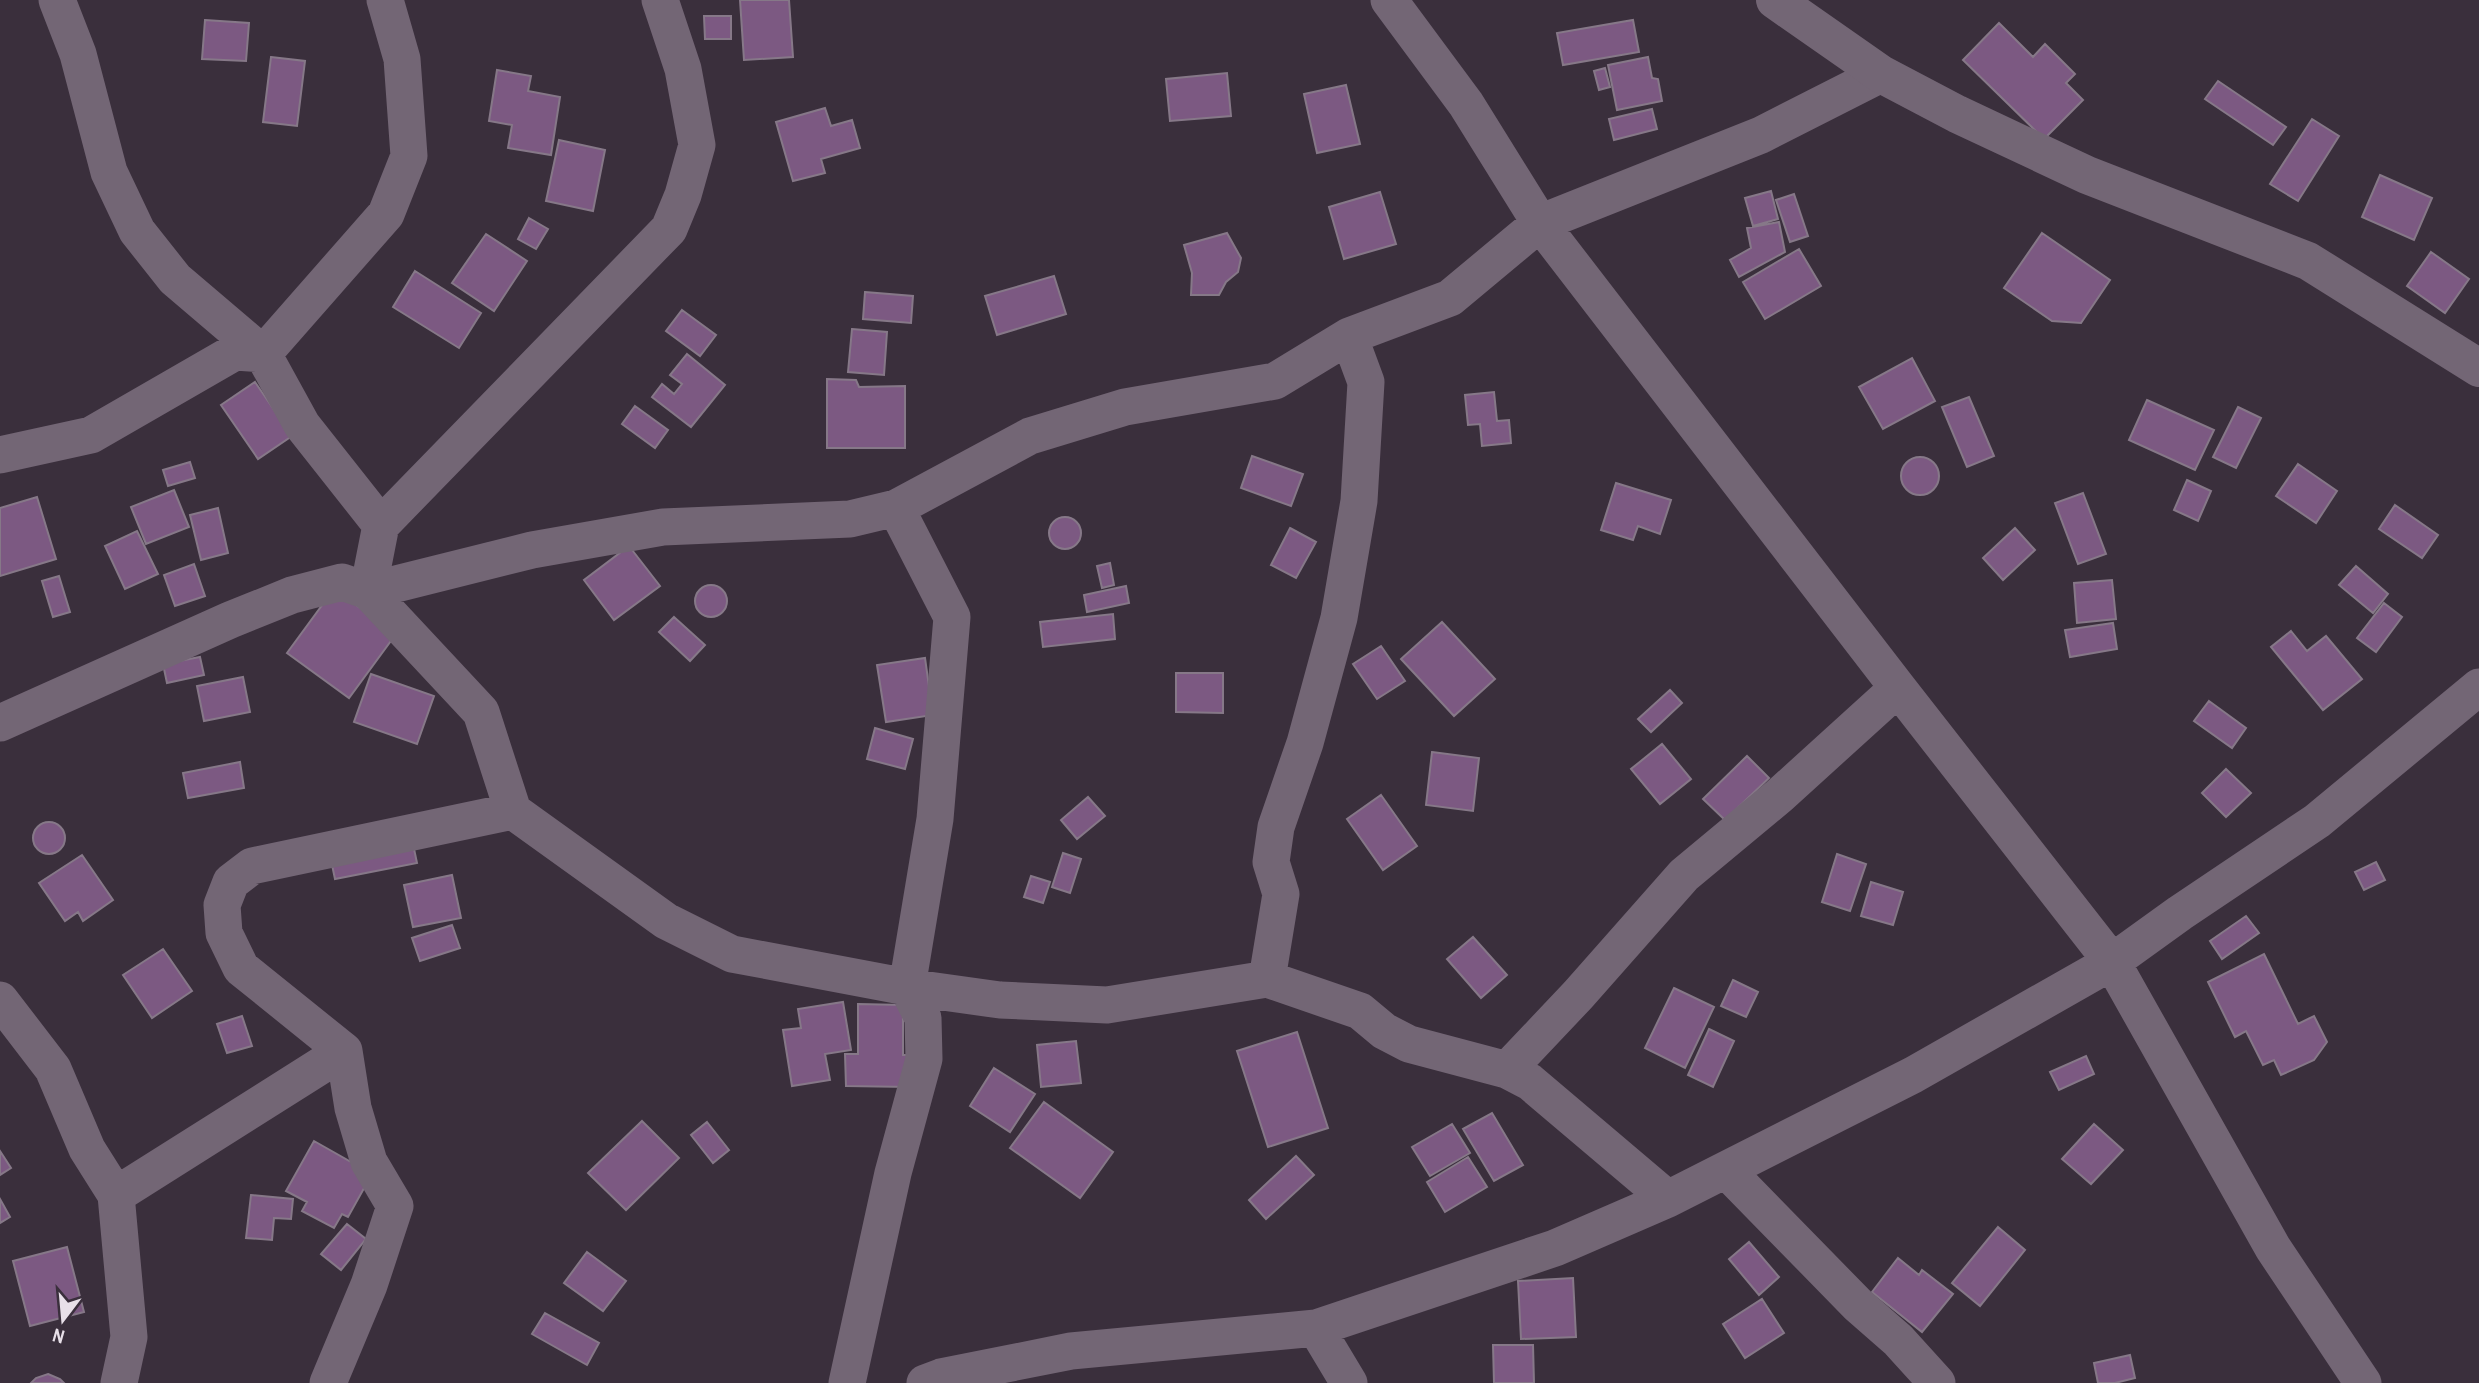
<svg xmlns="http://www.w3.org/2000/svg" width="2479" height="1383" viewBox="0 0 2479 1383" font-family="'Archivo Narrow',sans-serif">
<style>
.building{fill:#7c5982;stroke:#867888;stroke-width:2}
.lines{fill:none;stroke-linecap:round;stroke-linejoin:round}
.street{stroke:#736675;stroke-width:37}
.secondary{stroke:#736675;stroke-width:38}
</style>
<rect width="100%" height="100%" fill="#3a2f3c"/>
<path class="building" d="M740,0H789L793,57L744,60Z
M704,16H731V39H705Z
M205,20L249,23L246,61L202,59Z
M1633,20L1639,52L1563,65L1557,33Z
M1999,23L2033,57L2045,44L2075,74L2066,83L2083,100L2044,139L1963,60Z
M271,57L305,61L297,126L263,122Z
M1648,57L1652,78L1658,79L1662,101L1617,110L1608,65Z
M1605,68L1610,87L1599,90L1594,71Z
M497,70L531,76L528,91L560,97L551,155L508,148L512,125L489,121Z
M1227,73L1231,116L1170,121L1166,79Z
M2218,81L2286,127L2273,145L2205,99Z
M1346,85L1360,144L1317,153L1304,94Z
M825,108L831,126L852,120L860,148L821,159L825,173L793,181L776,122Z
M1652,109L1657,129L1614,140L1609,119Z
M2312,119L2339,136L2298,201L2270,184Z
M559,140L605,150L593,211L546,201Z
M2380,175L2432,198L2414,240L2362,217Z
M1771,191L1778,219L1753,226L1745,198Z
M1380,192L1396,244L1344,259L1329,207Z
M1794,194L1808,236L1790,242L1776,200Z
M529,218L548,229L536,249L518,239Z
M1779,222L1785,252L1739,277L1730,260L1751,248L1747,228Z
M1227,233L1241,258L1238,272L1226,282L1219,295H1191L1192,273L1184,245Z
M2042,233L2110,280L2081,323L2052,321L2004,288Z
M486,234L527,261L494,311L452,283Z
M1799,249L1821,286L1765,319L1743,282Z
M2431,252L2469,279L2445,313L2407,286Z
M415,271L481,313L459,348L393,307Z
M1054,276L1066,314L997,335L985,296Z
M865,292L913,296L911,323L863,319Z
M682,310L716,335L700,356L666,331Z
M852,329L887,332L884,375L848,372Z
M687,354L725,385L691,427L652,397L662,384L674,394L682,384L670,375Z
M1912,358L1935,401L1883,429L1859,387Z
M827,379L856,380L859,387L905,386V448H827Z
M255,382L292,436L258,459L221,405Z
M1494,392L1497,421L1509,420L1511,443L1482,446L1480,424L1468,425L1465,395Z
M1969,397L1994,456L1967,467L1942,407Z
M2147,400L2214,430L2195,470L2129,440Z
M635,406L668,430L655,448L622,424Z
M2238,407L2261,418L2236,468L2213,457Z
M1252,456L1303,474L1291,506L1241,488Z
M1901 476a19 19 0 1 1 38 0a19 19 0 1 1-38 0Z
M190,462L195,478L168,486L163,470Z
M2298,464L2337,491L2316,523L2276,496Z
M2187,480L2211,491L2198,521L2174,510Z
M1616,483L1671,500L1660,534L1638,526L1633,540L1601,530Z
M174,490L189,527L146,544L131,507Z
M2083,493L2106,554L2078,564L2055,503Z
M37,497L56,559L0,576V508Z
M2395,505L2438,535L2422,558L2379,529Z
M218,508L228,553L201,560L190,515Z
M1049 533a16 16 0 1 1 32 0a16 16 0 1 1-32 0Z
M1290,528L1316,542L1296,578L1271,565Z
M2015,528L2035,550L2003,580L1983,558Z
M137,531L158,574L125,589L105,546Z
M629,546L660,586L614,620L584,580Z
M1110,563L1114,585L1102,588L1097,566Z
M194,564L205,596L175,606L164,575Z
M2356,566L2388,594L2373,613L2339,585Z
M59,576L70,612L53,617L42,581Z
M2112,580L2116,619L2077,623L2074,583Z
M695 601a16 16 0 1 1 32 0a16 16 0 1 1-32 0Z
M1126,586L1129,603L1087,612L1084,595Z
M334,589L396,634L349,698L287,653Z
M2384,603L2402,617L2376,652L2357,638Z
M1113,614L1115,639L1043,647L1040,622Z
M674,617L705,645L690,661L659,632Z
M1442,622L1495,679L1454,716L1401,659Z
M2113,623L2117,649L2070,657L2065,630Z
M2291,631L2307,651L2326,636L2362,679L2323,710L2271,647Z
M1381,646L1405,681L1377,699L1353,664Z
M200,657L204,675L167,683L163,664Z
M925,658L933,715L886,722L877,665Z
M1176,673H1223V713L1176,712Z
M371,674L434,696L417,744L354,722Z
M243,677L250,712L204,721L197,686Z
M1670,690L1682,703L1651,732L1638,719Z
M2209,701L2246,728L2232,748L2194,721Z
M875,728L913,739L905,769L867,759Z
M1662,744L1691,779L1660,804L1631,769Z
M1432,752L1479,758L1473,811L1426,805Z
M1747,756L1769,778L1725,820L1703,799Z
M240,762L244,788L188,798L183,773Z
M2226,769L2251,793L2226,817L2202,793Z
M1381,795L1417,846L1383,870L1347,819Z
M1088,797L1105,816L1077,839L1061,820Z
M33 838a16 16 0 1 1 32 0a16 16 0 1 1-32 0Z
M413,844L417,863L335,879L331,860Z
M1063,853L1081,859L1070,893L1052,887Z
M1837,854L1866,864L1850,911L1822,902Z
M82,855L113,900L83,921L78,912L65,921L39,883Z
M2376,862L2385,880L2364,890L2355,872Z
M452,875L461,918L413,927L404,885Z
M1031,876L1050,882L1043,903L1024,897Z
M1871,882L1903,892L1893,925L1861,916Z
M2246,916L2259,933L2222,959L2210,941Z
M452,925L460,948L420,961L412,938Z
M1473,937L1507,975L1481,998L1447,959Z
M163,949L192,991L152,1018L123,975Z
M2264,954L2298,1024L2314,1016L2327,1042L2314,1060L2281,1075L2274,1060L2263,1065L2246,1031L2235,1037L2208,982Z
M1733,980L1758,992L1746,1017L1721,1006Z
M1674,988L1714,1007L1685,1068L1645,1048Z
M843,1002L851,1050L825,1054L830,1080L792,1086L783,1030L801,1028L798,1009Z
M858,1004L903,1005V1055H910V1087L846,1086L845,1054H858Z
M242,1016L252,1046L227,1053L217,1024Z
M1709,1029L1734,1041L1713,1087L1688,1075Z
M1297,1032L1328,1128L1268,1147L1237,1051Z
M1076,1041L1081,1083L1041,1087L1037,1045Z
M2086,1056L2094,1074L2059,1090L2050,1072Z
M994,1068L1035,1094L1010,1132L970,1106Z
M1044,1102L1113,1152L1080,1198L1010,1148Z
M1492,1113L1523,1165L1494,1181L1463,1129Z
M642,1121L679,1158L626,1210L588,1173Z
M707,1122L729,1150L713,1163L691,1135Z
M1452,1124L1470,1153L1430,1176L1412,1147Z
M2094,1124L2123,1150L2091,1184L2062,1159Z
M314,1141L372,1174L348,1217L342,1214L334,1228L302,1211L307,1202L286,1191Z
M0,1151L11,1168L0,1175Z
M1296,1156L1314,1175L1266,1219L1249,1200Z
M1468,1157L1487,1187L1445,1212L1427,1182Z
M251,1195L293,1199L291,1219L274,1218L272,1240L246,1238Z
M0,1199L10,1217L0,1223Z
M347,1224L366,1239L341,1270L321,1254Z
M1998,1227L2025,1250L1980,1306L1952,1283Z
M1749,1242L1779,1277L1759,1295L1729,1259Z
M67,1247L84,1312L30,1326L13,1261Z
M587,1252L626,1281L603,1311L564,1283Z
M1898,1258L1919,1275L1922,1270L1953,1294L1922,1332L1872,1292Z
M1573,1278L1576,1337L1521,1339L1518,1281Z
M1762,1299L1784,1333L1745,1358L1723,1324Z
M545,1313L599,1343L587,1365L532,1334Z
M1493,1345H1533L1534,1383H1494Z
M2130,1355L2135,1378L2115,1383H2098L2094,1363Z
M48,1374L60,1379L64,1383H31L36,1378Z"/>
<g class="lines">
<path class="street" d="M57,0L78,54L109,172L137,231L175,279L263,354L302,425L381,525L368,591L481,712L513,811L666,921L732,954L907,987L1000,1000L1107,1005L1267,979
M1389,0L1466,104L1540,223L1898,688L2112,962L2273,1248L2363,1383
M1349,336L1366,382L1359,501L1339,618L1305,743L1276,827L1271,862L1281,894L1267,979L1360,1011L1384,1031L1409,1044L1507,1070L1530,1082L1668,1199
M0,455L91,435L235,352L263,354L386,214L409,156L402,59L385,0
M381,525L669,229L683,195L697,145L683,69L660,0
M0,723L230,620L292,595L342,582L368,591L532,550L663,527L850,519L896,508L1030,436L1125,407L1275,381L1349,336L1450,298L1540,223L1761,135L1881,74
M0,1000L53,1069L87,1149L116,1195L129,1337L119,1383
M1507,1070L1578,995L1684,875L1779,796L1898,688
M1727,1171L1858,1305L1898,1340L1937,1383
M116,1195L344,1051
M1316,1328L1349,1383
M328,1383L369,1285L395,1206L369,1162L353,1108L344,1051L241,968L224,933L222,905L231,882L252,866L513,811
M847,1383L893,1173L924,1059L923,1018L907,987L935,819L952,617L896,508
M925,1383L941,1377L1071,1351L1316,1328L1555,1248L1668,1199L1913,1075L2112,962L2180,913L2317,821L2479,687"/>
<path class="secondary" d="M1775,0L1881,74L1957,114L2087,175L2308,261L2479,368"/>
</g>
<g transform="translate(63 1320) rotate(196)" stroke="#3a2f3c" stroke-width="5" paint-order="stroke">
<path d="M0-5L12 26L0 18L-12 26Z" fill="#e8e0e9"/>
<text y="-10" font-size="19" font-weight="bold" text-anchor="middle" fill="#e8e0e9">N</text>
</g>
</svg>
